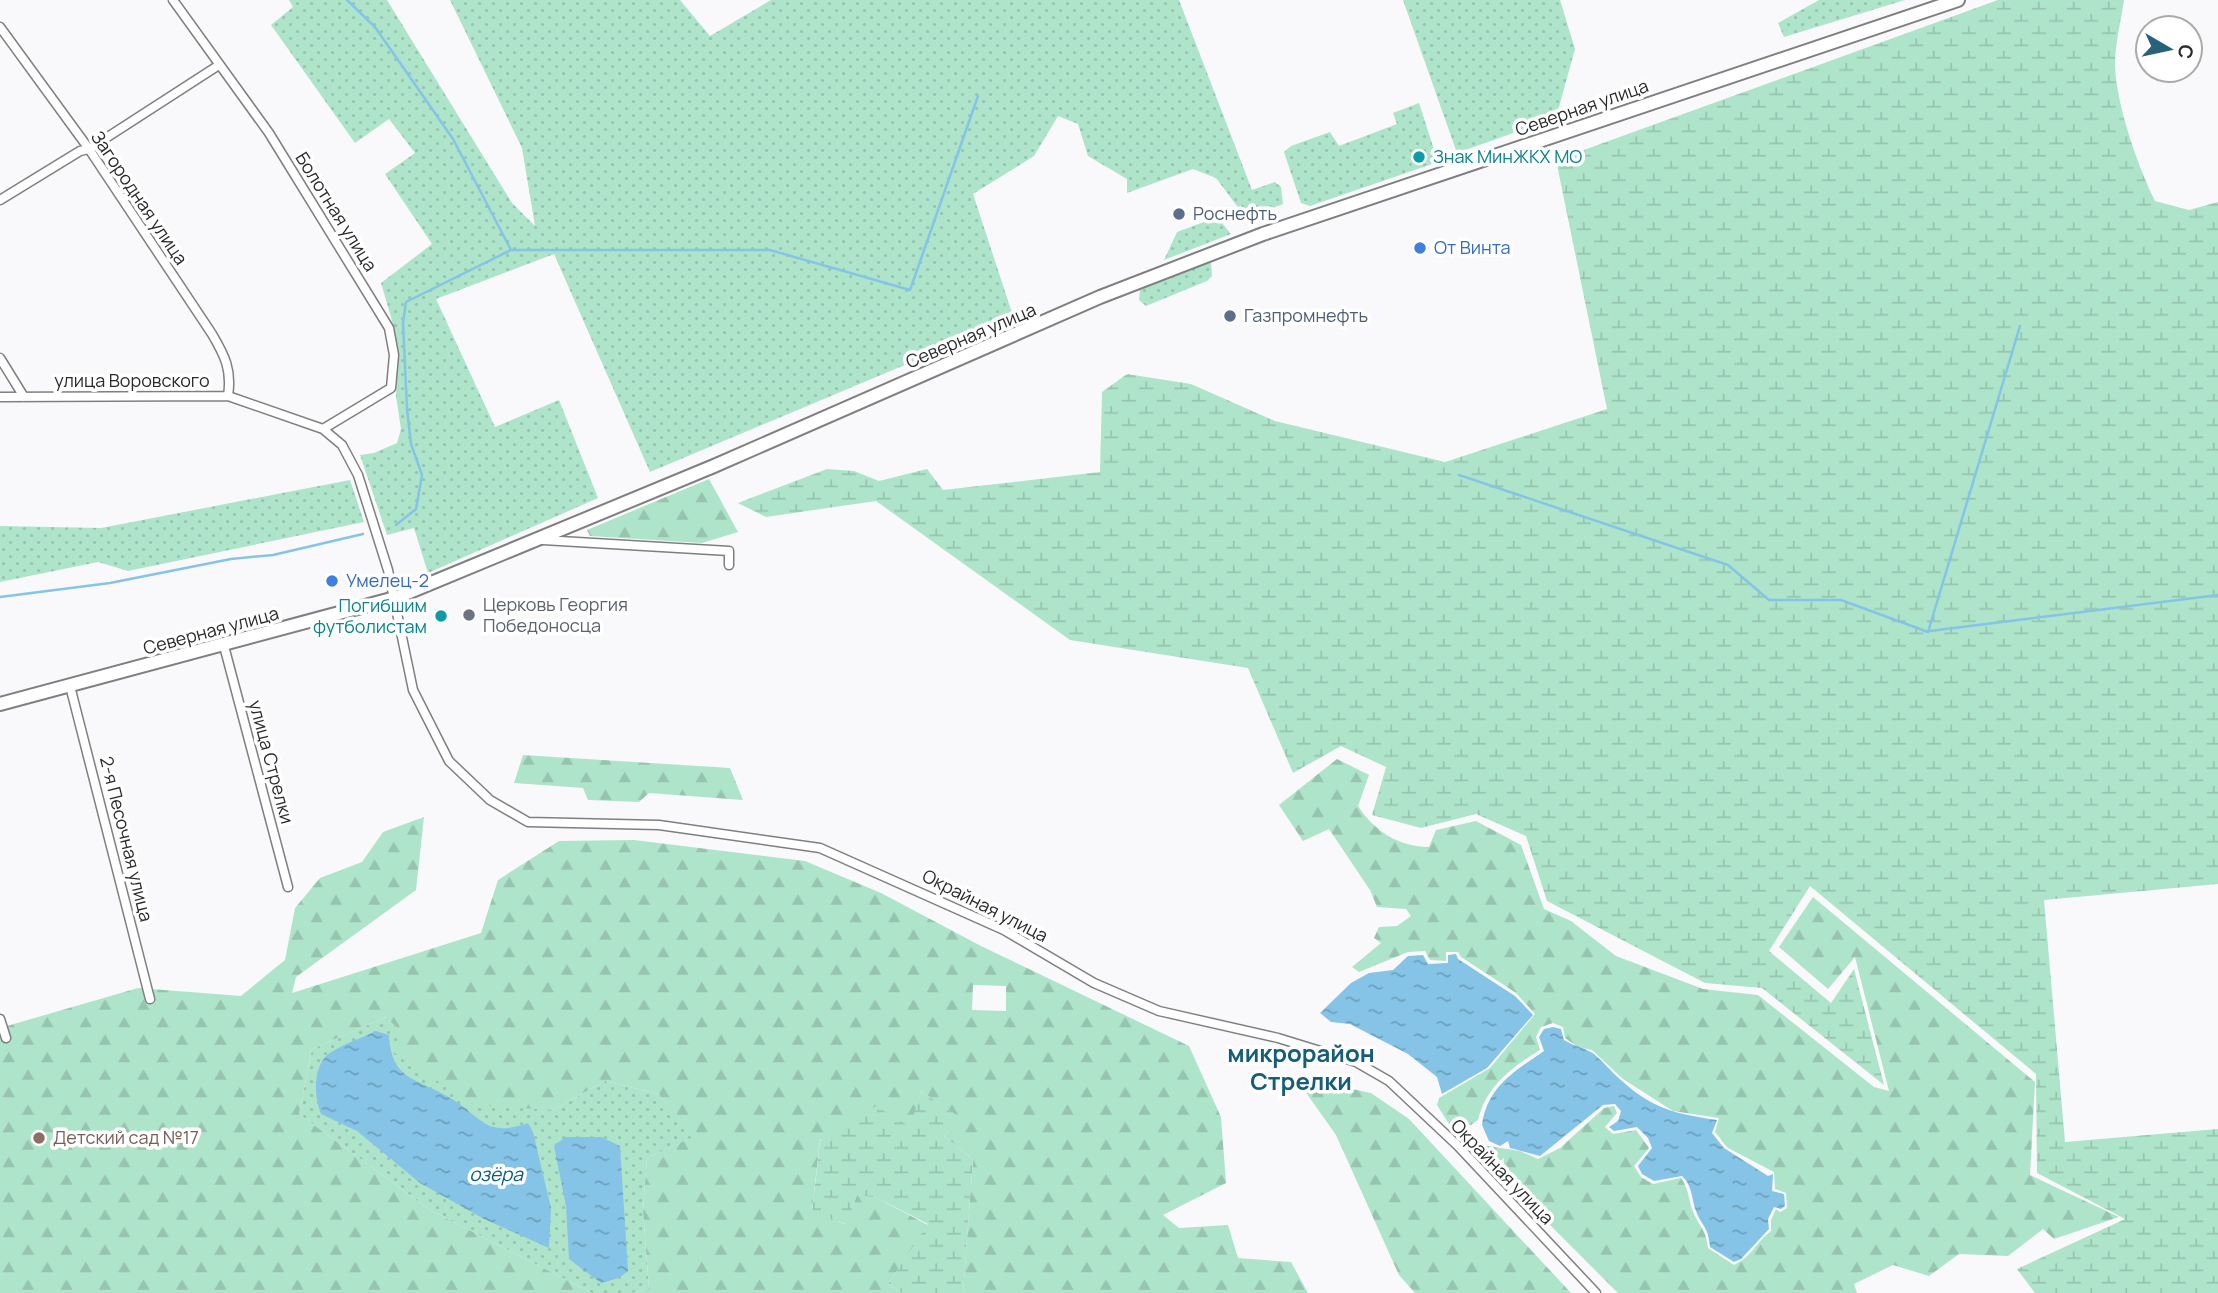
<svg xmlns="http://www.w3.org/2000/svg" width="2218" height="1293" viewBox="0 0 2218 1293" font-family="Manrope,sans-serif">
<style>
.grass{fill:url(#grass-dots)}
.forest{fill:url(#forest-firs);fill-rule:evenodd}
.wetland{fill:url(#wetland-marsh)}
.water{fill:url(#water-ripples)}
.lines{fill:none;stroke-linecap:round;stroke-linejoin:round}
.stream{stroke:#85c4e7;stroke-width:2.5}
.minor-casing{stroke:#7f7f81;stroke-width:11}
.secondary-casing{stroke:#7f7f81;stroke-width:16}
.minor{stroke:#fff;stroke-width:8}
.secondary{stroke:#fff;stroke-width:12}
.culture-dot{fill:#0f9aa8;stroke:#fff;stroke-width:2.5}
.service-dot{fill:#5c6f8a;stroke:#fff;stroke-width:2.5}
.shop-dot{fill:#3f7fe0;stroke:#fff;stroke-width:2.5}
.worship-dot{fill:#6b7280;stroke:#fff;stroke-width:2.5}
.education-dot{fill:#8d6e63;stroke:#fff;stroke-width:2.5}
.labels{text-anchor:middle;stroke-width:7;stroke-linejoin:round;paint-order:stroke}
.street-label{font-size:18px;fill:#292a2a;stroke:#fff}
.culture-label{font-size:18px;fill:#0d838f;stroke:#fff;text-anchor:start}
.service-label{font-size:18px;fill:#4e5e75;stroke:#fff;text-anchor:start}
.shop-label{font-size:18px;fill:#366cbe;stroke:#fff;text-anchor:start}
.worship-label{font-size:18px;fill:#5b616d;stroke:#fff;text-anchor:start}
.education-label{font-size:18px;fill:#785e54;stroke:#fff;text-anchor:start}
.water-label{font-size:19px;font-style:italic;fill:#0c5c7e;stroke:#fff}
.district-label{font-size:24px;font-weight:bold;fill:#165d78;stroke:#fff}
</style>
<defs>
<pattern id="grass-dots" width="8" height="8" patternUnits="userSpaceOnUse" patternTransform="scale(1.75)"><rect width="8" height="8" fill="#aee4ca"/><path d="M2 2h.1M6 6h.1" fill="none" stroke="#96c4ae" stroke-width="1.8" stroke-linecap="round"/></pattern>
<pattern id="forest-firs" width="22" height="20" patternUnits="userSpaceOnUse" patternTransform="scale(1.75)"><rect width="22" height="20" fill="#aee4ca"/><path d="M5 1l3.5 6h-7zM16 11l3.5 6h-7z" fill="#96c4ae"/></pattern>
<pattern id="wetland-marsh" width="20" height="14" patternUnits="userSpaceOnUse" patternTransform="scale(1.75)"><rect width="20" height="14" fill="#aee4ca"/><path d="M1 5h8M5 5V1M11 12h8M15 12V8" fill="none" stroke="#96c4ae"/></pattern>
<pattern id="water-ripples" width="26" height="14" patternUnits="userSpaceOnUse" patternTransform="scale(1.75)"><rect width="26" height="14" fill="#85c4e7"/><path d="M2 4q2-2 4 0t4 0M15 11q2-2 4 0t4 0" fill="none" stroke="#6d9fbb"/></pattern>
</defs>
<rect width="100%" height="100%" fill="#f9f9fb"/>
<path class="grass" d="M289,0H387L512,203L535,226L522,148L450,0H680L710,36L771,0H1179L1252,190L1275,182L1281,187L1283,204L1254,215L1243,214L1216,178L1193,169L1127,193V179L1088,156L1078,124L1058,116L1034,156L973,194L1014,319L650,472L554,254L436,299L495,427L559,400L598,498L428,573L414,528L387,535L360,455L374,453L397,443L401,429L396,396L398,360L393,324L381,283L432,244L385,174L415,153L389,119L355,143L271,25L293,7Z
M1403,0H1560L1575,49L1556,118L1457,153Z
M1819,0H1905L1784,37L1778,23Z
M1419,103L1438,162L1310,206L1301,203L1284,152L1291,146L1330,132L1339,146L1397,124L1393,113Z
M1204,222L1222,223L1231,234L1164,260L1177,232Z
M1211,262L1212,276L1207,281L1146,306L1139,300L1140,290Z
M350,480L364,522L128,571L98,562L0,582V526L101,528Z
M386,1017L401,1032L553,1110L605,1081L659,1094L694,1137L647,1158L643,1211L649,1289L632,1293H592L430,1210L299,1114L312,1049Z"/>
<path class="forest" d="M709,479L738,532L702,543L590,536L587,530Z
M523,755L730,768L743,800L649,793L639,802L588,800L583,788L514,783Z
M1337,759L1369,775L1358,806C1374,831 1399,847 1429,847L1436,830L1476,821L1521,845L1544,909L1571,921L1616,956L1703,989L1758,995L1874,1087L1889,1091L1855,957L1828,989L1779,947L1813,897L2035,1082L2030,1175L2119,1217L2054,1239L2043,1229L2008,1256L1959,1254L1929,1276L1893,1265L1854,1284L1857,1293H1618L1503,1178L1504,1158L1489,1171L1477,1154L1482,1145L1520,1151L1538,1159L1560,1148L1604,1108L1614,1106L1617,1113L1605,1127L1613,1134L1636,1130L1649,1148L1634,1166L1641,1177L1653,1184L1681,1178C1690,1190 1688,1203 1695,1216C1702,1230 1706,1231 1708,1248L1734,1265C1754,1255 1754,1244 1771,1231V1220L1776,1209L1780,1212L1787,1208L1786,1193L1775,1189L1774,1172L1728,1148L1715,1132L1719,1118L1673,1111L1623,1079L1592,1050L1578,1047L1565,1038L1563,1027L1553,1023L1541,1027L1536,1037L1540,1050C1512,1067 1486,1086 1478,1120L1471,1125L1449,1124L1437,1105L1439,1098L1490,1068L1535,1014L1516,993L1461,957L1458,952H1446V961L1430,960L1425,951L1408,952L1359,972L1352,967L1381,943L1374,938L1379,927L1397,926L1411,916L1406,909L1377,907L1370,890L1329,829L1303,841L1279,805Z
M424,817L416,890L296,977L292,993L481,933L498,880L559,841L634,840L805,861L881,893L981,946L1189,1046L1221,1117L1226,1183L1163,1215L1179,1228L1228,1225L1238,1258L1291,1262L1308,1293H963L973,1159L944,1136L960,1118L921,1091L911,1128L820,1140L812,1211L845,1224L857,1195L877,1198L928,1225L888,1284L902,1293H632L649,1289L643,1211L647,1158L693,1137L659,1094L605,1081L553,1110L474,1105L393,1052L401,1032L386,1017L312,1049L299,1114L430,1210L592,1293H0V1028L138,988L241,996L285,960L295,908L320,878L362,862L383,832ZM973,985L1006,986V1011L972,1010Z
M1295,1077L1371,1093L1409,1119L1571,1293H1415L1399,1275L1336,1135Z"/>
<path class="wetland" d="M1998,0H2124C2121,21 2115,44 2115,65C2116,104 2138,167 2155,201L2189,210L2218,202V884L2044,900L2065,1142L2218,1129V1293H2035L2017,1269L2125,1219L2037,1173L2036,1074L1810,886L1769,951L1831,1003L1854,969L1884,1085L1762,988L1705,983L1547,901L1526,836L1476,814L1421,828L1372,815L1386,767L1341,746L1293,773L1248,668L1070,640L876,501L766,517L738,503L827,469L854,471L879,481L927,469L943,490L1100,472L1102,392L1127,374L1191,384L1275,421L1445,462L1607,409L1556,160Z
M921,1091L961,1118L944,1136L973,1159L963,1293H902L888,1284L928,1224L877,1198L857,1195L846,1224L812,1212L820,1141L876,1106L910,1127Z"/>
<path class="water" d="M1456,954L1458,959L1515,996L1533,1015L1487,1068L1442,1094L1437,1077L1408,1054L1350,1024L1331,1022L1320,1013L1351,983L1369,973L1393,970L1408,956L1423,955L1428,964L1448,963V955Z
M1553,1027L1561,1029L1564,1040C1573,1046 1586,1048 1594,1054C1604,1062 1612,1073 1622,1081C1653,1109 1676,1114 1717,1120L1712,1133L1724,1148L1768,1176L1773,1174L1772,1191L1784,1194L1785,1206L1781,1209L1774,1207L1768,1219L1769,1229L1741,1259L1734,1262L1710,1247C1708,1225 1702,1227 1696,1211C1691,1197 1693,1187 1682,1176L1654,1181L1642,1174L1638,1166L1652,1148L1648,1138L1637,1127L1614,1131L1609,1127L1618,1121L1621,1111L1615,1104L1603,1105L1540,1156L1510,1148L1508,1141L1500,1146L1489,1141L1482,1125C1487,1087 1515,1071 1544,1051L1539,1037L1544,1029Z
M376,1031L389,1035C391,1082 420,1079 452,1099C482,1118 486,1138 528,1123L533,1132L551,1208L549,1248L484,1219L420,1183L357,1131L321,1114C314,1097 312,1065 330,1053C343,1044 362,1038 376,1031Z
M565,1137H601L620,1146L628,1271L619,1278L601,1283L569,1259L566,1206L554,1146Z"/>
<g class="lines">
<path class="stream" d="M347,0L375,27L453,139L511,250L406,302L403,323L407,409L411,444L422,475L416,509L396,525
M512,250H770L910,290L978,96
M1459,475L1728,565L1769,600H1841L1928,632L2020,326
M0,597L110,583L231,559L273,555L363,534
M1930,631L2218,595"/>
<defs>
<path id="minor" d="M173,0L269,133L389,328L394,355L391,388L323,429
M0,27L89,149L212,334C225,356 232,370 228,396
M0,200L80,151L89,149L219,65
M0,358L24,397
M0,397L228,396L323,429L342,445L358,475L388,570L413,690L449,761L490,800L528,822L659,825L820,848L1004,930L1094,983L1159,1011L1278,1038L1356,1062L1389,1081L1457,1145L1596,1293
M543,540L729,551V565
M224,646L288,887
M70,686L150,999
M0,1019L6,1038"/>
<path id="secondary" d="M0,704L395,598L714,466L1100,297L1263,234L1958,0"/>
</defs>
<use href="#minor" class="minor-casing"/>
<use href="#secondary" class="secondary-casing"/>
<use href="#minor" class="minor"/>
<use href="#secondary" class="secondary"/>
</g>
<g class="culture-dot">
<circle cx="1419" cy="157" r="7"/>
<circle cx="441" cy="616" r="7"/>
</g>
<g class="service-dot">
<circle cx="1179" cy="214" r="7"/>
<circle cx="1230" cy="316" r="7"/>
</g>
<g class="shop-dot">
<circle cx="1420" cy="248" r="7"/>
<circle cx="332" cy="581" r="7"/>
</g>
<circle class="worship-dot" cx="469" cy="615" r="7"/>
<circle class="education-dot" cx="39" cy="1138" r="7"/>
<g class="labels">
<g class="street-label">
<text transform="translate(1582 108) rotate(-19)" y="6">Северная улица</text>
<text transform="translate(139 198) rotate(56)" y="6">Загородная улица</text>
<text transform="translate(336 212) rotate(58)" y="6">Болотная улица</text>
<text transform="translate(971 336) rotate(-23)" y="6">Северная улица</text>
<text x="132" y="387">улица Воровского</text>
<text transform="translate(211 631) rotate(-15)" y="6">Северная улица</text>
<text transform="translate(271 762) rotate(75)" y="6">улица Стрелки</text>
<text transform="translate(126 839) rotate(76)" y="6">2-я Песочная улица</text>
<text transform="translate(985 906) rotate(27)" y="6">Окрайная улица</text>
<text transform="translate(1502 1172) rotate(46)" y="6">Окрайная улица</text>
</g>
<g class="culture-label">
<text x="1433" y="163">Знак МинЖКХ МО</text>
<text x="427" y="612" text-anchor="end">Погибшим<tspan x="427" dy="21">футболистам</tspan></text>
</g>
<g class="service-label">
<text x="1193" y="220">Роснефть</text>
<text x="1244" y="322">Газпромнефть</text>
</g>
<g class="shop-label">
<text x="1434" y="254">От Винта</text>
<text x="346" y="587">Умелец-2</text>
</g>
<g class="worship-label">
<text x="483" y="611">Церковь Георгия<tspan x="483" dy="21">Победоносца</tspan></text>
</g>
<g class="education-label">
<text x="53" y="1144">Детский сад №17</text>
</g>
<g class="water-label">
<text x="496" y="1181">озёра</text>
</g>
<g class="district-label">
<text x="1301" y="1062">микрорайон<tspan x="1301" dy="28">Стрелки</tspan></text>
</g>
</g>
<g transform="translate(2169 49) rotate(99)"><circle r="33" fill="#ffffff" stroke="#a9aaaa" stroke-width="2"/>
<path d="M0-5L12 26L0 18L-12 26Z" fill="#27627b"/>
<text y="-10" font-size="19" font-weight="bold" text-anchor="middle" fill="#292a2a">С</text>
</g>
</svg>
